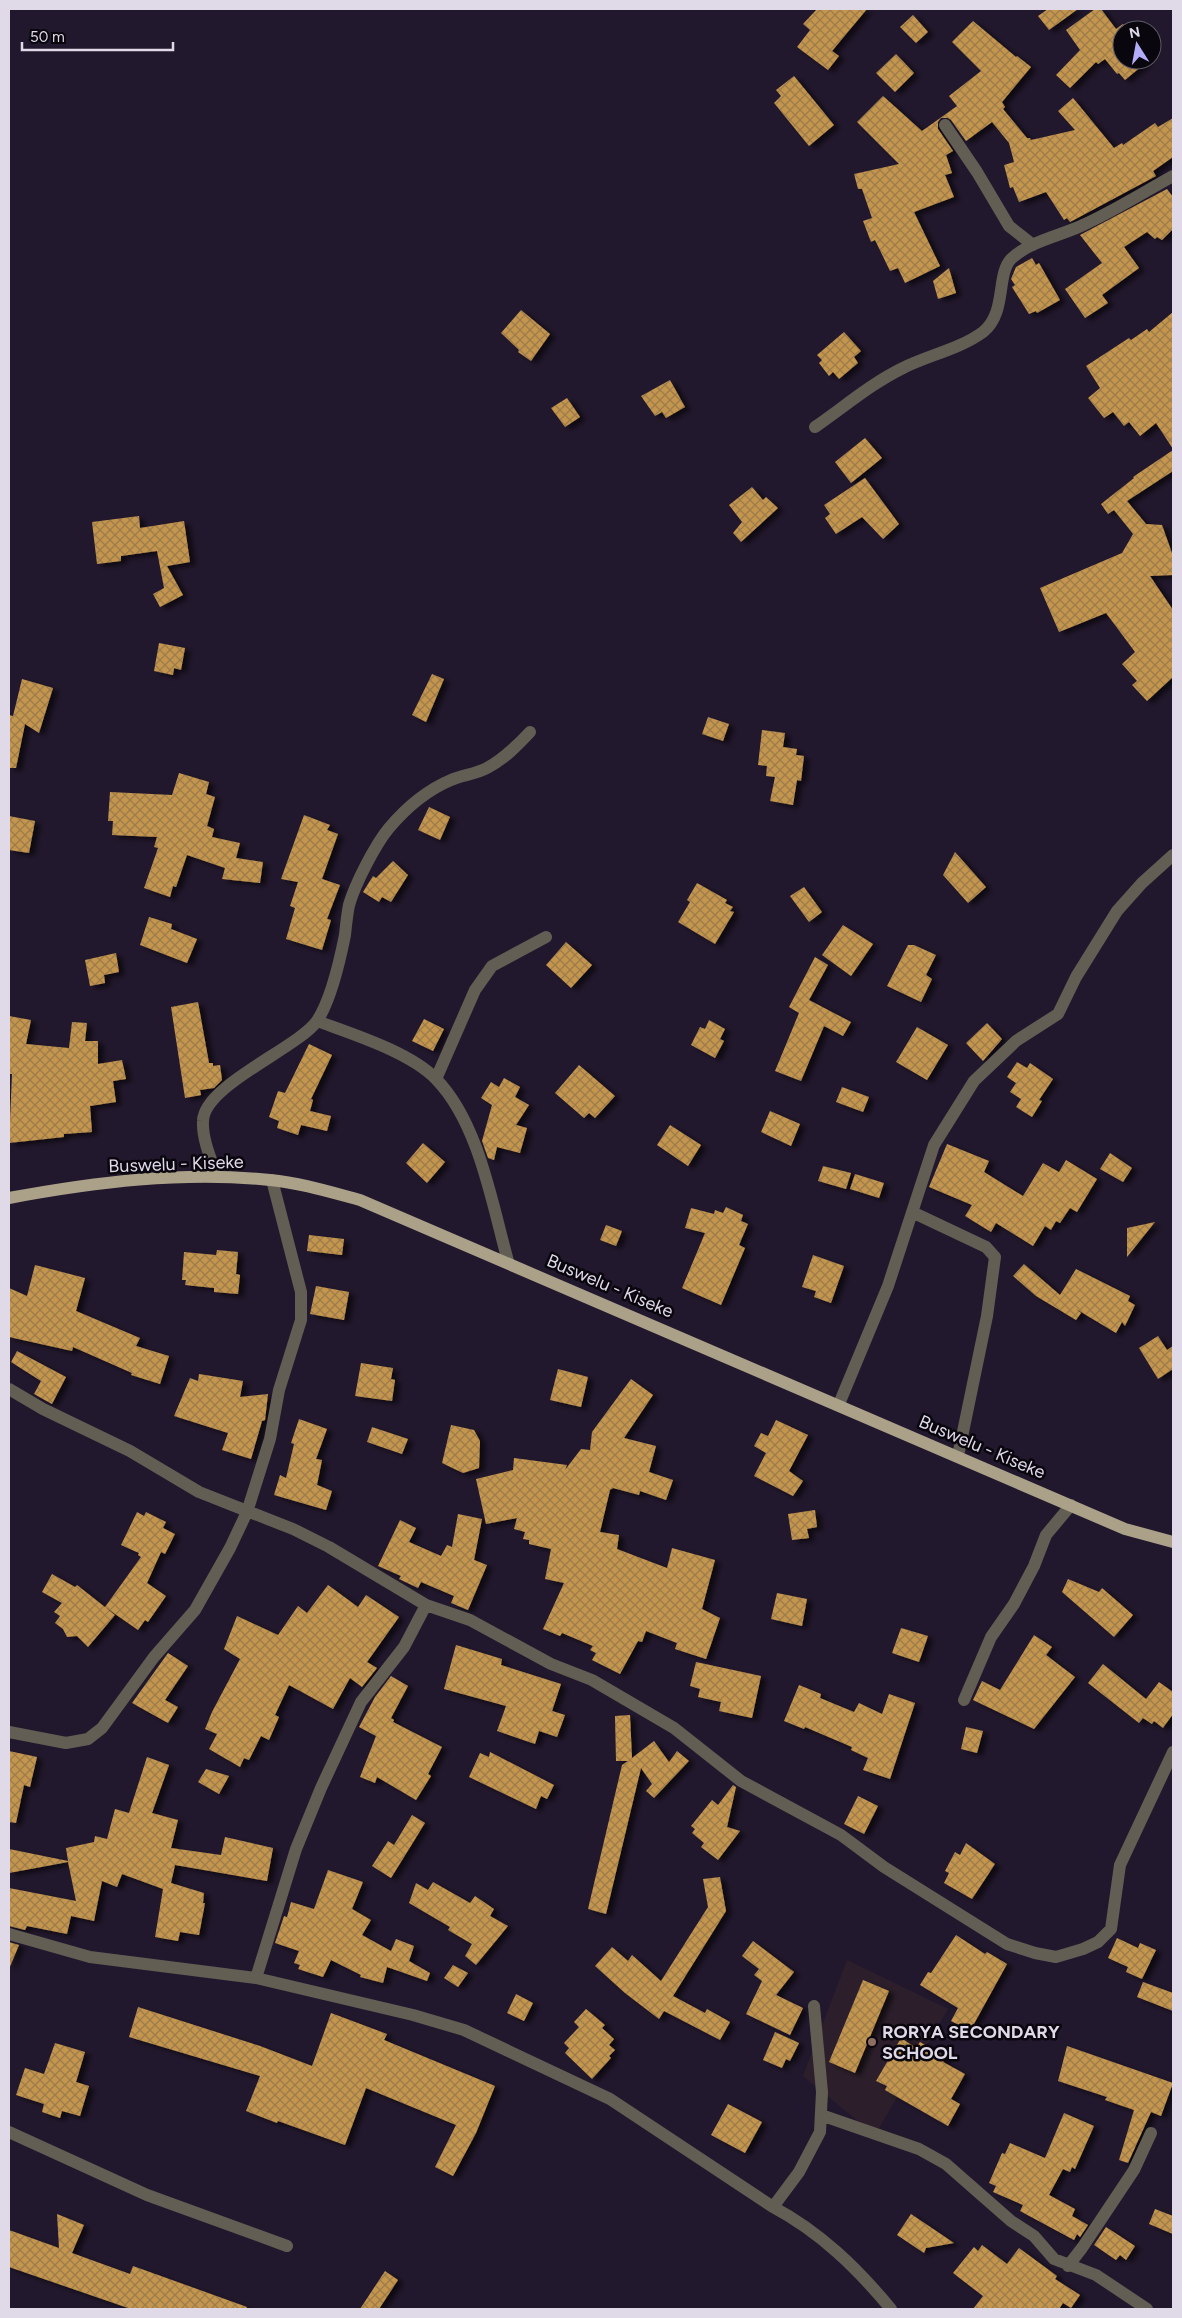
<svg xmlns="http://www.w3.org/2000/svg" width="1182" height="2318" viewBox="0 0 1182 2318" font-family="Figtree,sans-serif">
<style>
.education{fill:#2c1f2b}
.building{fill:url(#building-cross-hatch);filter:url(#shadow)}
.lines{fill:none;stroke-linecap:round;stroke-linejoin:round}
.minor{stroke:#635e53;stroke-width:12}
.major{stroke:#aba088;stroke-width:12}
.education-dot{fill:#8d6e63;stroke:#09060e;stroke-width:2}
.labels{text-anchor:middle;stroke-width:5;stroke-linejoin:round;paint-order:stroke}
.street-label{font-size:18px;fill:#dfd9e8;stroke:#09060e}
.poi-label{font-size:18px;font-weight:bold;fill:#dfd9e8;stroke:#09060e;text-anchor:start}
</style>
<defs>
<pattern id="building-cross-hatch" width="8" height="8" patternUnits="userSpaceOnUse" patternTransform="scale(1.25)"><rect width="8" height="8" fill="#c4954e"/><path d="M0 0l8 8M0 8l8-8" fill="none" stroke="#9d7c4c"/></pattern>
<filter id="shadow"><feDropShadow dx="5.5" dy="3" stdDeviation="2.5" flood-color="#0009"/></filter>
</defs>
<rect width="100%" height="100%" fill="#22182d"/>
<path class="education" d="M847,1960L948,2009L875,2135L803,2076Z"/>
<path class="building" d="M817,9H867L832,51L839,56L828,70L797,47L810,30L803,24Z
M1048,9H1078L1049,30L1038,16Z
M1095,9H1101L1116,29L1123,24L1128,30H1122V60H1149L1125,80L1119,73L1117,74L1105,59L1098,64L1096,62L1070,88L1056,75L1080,50L1066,30Z
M913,15L928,32L916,43L900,27Z
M973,21L1016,57L1017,56L1031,67L1002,102L1005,107L1003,109L1027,138H1030L1031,140L1075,130L1058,111L1073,98L1114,148L1122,143L1123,145L1155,123L1158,127L1173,118V157L1153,171L1156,176L1070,222L1067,218L1064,220L1046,192L1019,202L1013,187L1010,188L1004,165L1014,162L1009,143L992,122L966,141L951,120L948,118H941L938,122V129L953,151L946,155L952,173L945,175L954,197L914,212L940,266L905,283L898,268L890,271L875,240L871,242L863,221L872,218L862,189H858L854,174L899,164L857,122L883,96L922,131L957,106L949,96L981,71L952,42Z
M896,54L914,73L895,92L876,73Z
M794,76L834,125L809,146L774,103L781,96L776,90Z
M1167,189L1173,197V229L1162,240L1157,237L1155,239L1147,232L1124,247L1139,268L1102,295L1108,303L1085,318L1065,289L1102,263L1080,235Z
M1032,258L1036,265L1039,263L1060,300L1037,313L1036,311L1029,314L1012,287L1015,285L1011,279L1016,267Z
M949,268L956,293L938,299L933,281Z
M521,310L550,334L531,361L518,352L519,350L501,333Z
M1173,312V449L1156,423L1140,436L1129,422L1124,426L1113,412L1104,418L1088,398L1100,388L1086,366L1129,338L1131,340L1147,329L1149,332Z
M844,332L861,351L854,357L858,363L839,379L833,372L829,376L819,363L822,360L817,355Z
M670,380L685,407L666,418L662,412L655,416L641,396Z
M567,398L580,417L565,427L551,408Z
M865,438L882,458L851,483L835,462Z
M1173,450V471L1127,501L1146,524L1162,525L1173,556V575L1150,576L1173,610V677L1147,701L1132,685L1137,681L1122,664L1135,652L1106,613L1059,632L1040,588L1122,553L1133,534L1114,510L1108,514L1101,504L1134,478L1133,477Z
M865,478L899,524L883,539L862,517L836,534L825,518L830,514L824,505Z
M752,487L763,500L766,497L778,508L741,542L733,533L742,522L729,505Z
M139,516L140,528L184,521L190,562L167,566L183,595L160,607L153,594L164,588L157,551L121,556V561L97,564L92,522Z
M159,643L185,648L181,670L174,668L173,675L154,671Z
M432,674L444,679L426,722L412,715Z
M22,679L53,688L39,733L25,724L16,768H9V715L13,716Z
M708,717L729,724L723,741L702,734Z
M762,730L785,733L783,747L797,749L796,755L804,756L801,781L797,780L793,805L770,801L775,777L766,776L767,766L758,765Z
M179,773L209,782L206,794L215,797L207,826L214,829L212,837L240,843L236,858L263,862L260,883L222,879L225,868L187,855L176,887L173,886L170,897L144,888L158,848L154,847L157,837L112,835L113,821H108L110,792L172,795Z
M429,807L450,817L440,840L418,830Z
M304,815L330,825L327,830L338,834L322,879L340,885L327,919L331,920L322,950L286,939L295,908L290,906L298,882L281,879Z
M9,816L35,821L29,853L9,850Z
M955,852L986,887L968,903L943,875Z
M393,861L408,875L391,902L382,897L379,902L363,892L373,876L376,878Z
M697,883L727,900L725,903L733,907L730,911L734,912L715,944L678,922L690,902L687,900Z
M804,887L822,912L809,922L790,896Z
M149,917L172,924L171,929L197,939L187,963L140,945Z
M843,925L873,944L851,976L822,955Z
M566,942L592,965L571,988L546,965Z
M908,945H914L936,955L926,975L932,979L921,1002L887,986Z
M116,953L119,972L104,975L105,983L90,986L85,960Z
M815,957L828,965L809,1000L851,1022L843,1036L824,1026L801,1081L775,1071L799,1013L789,1007Z
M198,1002L209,1063H213V1066L220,1065L222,1080L214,1088L200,1090L201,1095L185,1098L171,1007Z
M9,1016L31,1020L26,1044L69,1048L72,1022L87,1023L85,1041H98V1064L122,1060L126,1079L113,1081L116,1102L90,1106L92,1132L64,1134V1137L9,1143L12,1074H9Z
M424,1019L444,1029L433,1051L412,1041Z
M709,1020L725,1029L720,1039L724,1041L715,1058L691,1045L700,1027L705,1029Z
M987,1023L1002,1039L983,1061L966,1043Z
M917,1027L948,1045L927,1080L896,1062Z
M309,1044L332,1055L311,1099L313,1100L310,1111L331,1116L327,1131L301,1125L298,1135L277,1128L279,1121L269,1117L278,1091L285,1093Z
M1017,1062L1027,1068L1030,1063L1053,1079L1039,1100L1042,1101L1032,1117L1016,1107L1021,1099L1010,1092L1016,1083L1007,1077Z
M579,1065L615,1096L595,1118L589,1113L584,1118L555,1093Z
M504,1078L520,1087L515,1097L529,1105L516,1125L527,1128L520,1153L497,1147L494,1160L488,1158L482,1141L492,1105L481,1098L491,1082L499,1087Z
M842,1087L869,1097L863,1112L836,1102Z
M770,1111L800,1124L791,1146L761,1132Z
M670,1125L701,1145L688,1166L657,1145Z
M423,1143L445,1162L427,1183L406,1163Z
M947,1144L989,1161L984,1172L1023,1196L1043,1163L1059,1172L1066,1160L1097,1179L1077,1212L1070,1208L1060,1223L1056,1221L1051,1230L1045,1226L1033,1246L996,1223L991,1232L965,1216L972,1205L929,1187Z
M1110,1153L1132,1168L1123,1182L1100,1169Z
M823,1166L851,1173L846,1189L818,1181Z
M855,1174L884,1183L879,1198L850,1189Z
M726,1207L743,1215L741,1221L748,1224L739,1245L745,1248L721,1305L682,1288L705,1233L685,1228L691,1208L714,1214L715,1210L723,1213Z
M1155,1222L1127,1257V1228Z
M606,1225L622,1231L616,1246L600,1240Z
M309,1235L344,1239L342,1255L307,1251Z
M217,1250L238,1252L236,1274L240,1275L238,1294L214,1292V1288L185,1285L186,1280H182L184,1252L216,1255Z
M813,1255L844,1266L831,1303L814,1297L816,1291L802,1287Z
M1024,1264L1060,1295L1076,1269L1130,1296L1128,1301L1135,1305L1125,1326L1122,1322L1116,1333L1076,1309L1081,1313L1076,1320L1036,1296L1013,1276Z
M35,1265L85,1278L76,1311L140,1338L136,1346L169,1356L160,1384L131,1375L132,1373L73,1347L72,1351L9,1337V1288L27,1296Z
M316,1286L349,1292L344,1320L310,1314Z
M1158,1336L1167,1350L1173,1346V1369L1158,1379L1139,1348Z
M17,1351L66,1377L52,1404L34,1394L41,1381L11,1362Z
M361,1363L393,1368L391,1379L395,1380L392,1401L355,1396Z
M558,1369L588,1377L581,1407L550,1400Z
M199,1374L243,1381L240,1397L268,1394L265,1420L262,1421L251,1459L222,1450L228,1433L174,1416L190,1378L198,1381Z
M631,1379L653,1395L624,1438L656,1446L649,1472L673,1480L666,1500L640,1491L639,1495L613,1488L610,1490L600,1532L619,1535L617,1549L667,1568L672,1548L715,1560L702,1609L720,1618L706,1659L675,1649L677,1643L646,1631L642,1642L638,1641L620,1674L592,1660L596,1653L590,1650L593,1646L562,1633L560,1636L543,1629L564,1583L545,1579L551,1549L529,1544V1540L523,1539L525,1532L514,1529L517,1518L486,1524L476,1479L513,1470L514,1458L567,1465L565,1470L581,1449L590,1450L592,1432Z
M299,1419L327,1429L316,1459L322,1460L317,1485L332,1491L326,1510L274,1495L280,1475L286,1478L294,1444L291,1443Z
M776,1420L808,1435L789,1471L803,1481L793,1496L754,1476L766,1453L754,1446L761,1433L768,1436Z
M451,1425L474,1430L480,1441L479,1468L463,1473L442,1463Z
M372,1427L408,1439L402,1454L367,1442Z
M815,1510L817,1527L807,1529L809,1538L792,1540L788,1514Z
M137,1512L144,1516L146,1512L166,1522L163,1528L175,1534L165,1554L161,1552L147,1583L166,1596L148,1622L145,1620L138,1630L105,1607L141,1557L138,1555L139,1553L121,1545Z
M458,1514L482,1519L474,1560L487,1565L468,1610L451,1603L454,1596L421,1582L418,1588L399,1579L401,1576L378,1566L400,1520L416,1528L409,1542L441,1556L447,1545L452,1547Z
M52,1574L75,1587L77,1585L115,1615L88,1647L77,1636L67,1637L63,1629L55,1623L60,1616L54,1612L62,1603L42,1592Z
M1068,1579L1099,1592L1102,1588L1133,1615L1114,1637L1062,1592Z
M328,1585L358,1607L366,1595L399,1617L367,1662L377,1668L362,1687L350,1678L333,1709L289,1685L275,1715L279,1717L269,1740L261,1736L249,1760L244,1758L240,1767L209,1749L217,1734L205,1729L212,1712L240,1659L224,1649L237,1616L278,1635L298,1606L307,1613Z
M777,1593L807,1599L802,1626L771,1619Z
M901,1628L928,1636L919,1662L892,1653Z
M1034,1635L1052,1647L1046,1655L1075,1677L1034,1729L973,1700L982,1681L1000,1690Z
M456,1645L502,1659L501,1665L561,1684L552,1711L565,1715L557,1737L539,1731L535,1744L497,1731L506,1706L444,1689Z
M168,1653L188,1666L165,1700L178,1707L168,1723L132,1703Z
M696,1662L761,1676L752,1718L719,1711L721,1702L698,1697L700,1689L690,1686Z
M1103,1664L1146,1699L1159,1682L1173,1692V1714L1163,1728L1154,1721L1152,1724L1143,1718L1139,1723L1088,1683Z
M391,1676L408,1686L391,1718L394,1720L393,1722L442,1747L428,1774L431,1776L416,1800L377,1777L375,1783L360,1777L376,1736L359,1727L375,1697Z
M799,1685L821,1694L820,1698L854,1712L859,1703L882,1714L889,1694L915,1703L890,1779L863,1770L868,1758L851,1750L852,1747L805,1727L804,1729L784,1721Z
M630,1715L632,1758L654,1741L669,1762L677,1751L689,1761L654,1798L646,1791L652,1784L641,1768L606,1914L588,1909L622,1765L628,1761H616L615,1716Z
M966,1727L983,1731L977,1753L961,1749Z
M9,1751L37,1757L30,1787L24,1785L16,1823L9,1822Z
M490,1752L554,1785L547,1799L541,1796L536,1809L469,1777L480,1753L489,1757Z
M147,1757L169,1765L152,1813L178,1820L171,1848L221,1855L225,1837L273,1848L267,1881L175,1865L171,1883L204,1893L203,1903H205L199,1935L180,1932L178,1941L155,1937L163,1889L122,1874L117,1887L102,1881L94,1921L71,1916L67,1934L27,1926L25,1930L9,1926V1888L76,1901L68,1862L9,1873V1849L68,1861L66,1848L94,1842L95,1836L107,1839L115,1809L129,1813Z
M206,1769L229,1776L219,1794L198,1782Z
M733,1785L736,1787L727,1827L740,1831L718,1860L701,1847L704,1843L692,1833L695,1829L691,1826L712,1800L718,1805Z
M858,1796L878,1806L864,1834L844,1824Z
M412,1815L425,1823L391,1878L372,1866L388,1841L394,1845Z
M966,1843L995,1864L972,1899L944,1883L949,1873L945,1871L955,1852L960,1855Z
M328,1870L363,1882L352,1909L371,1920L362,1935L391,1951L396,1939L414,1946L409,1961L430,1973L427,1981L387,1967L383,1983L360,1977L361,1975L331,1960L323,1977L298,1969L300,1965L294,1963L299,1951L275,1943L284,1916L287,1917L291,1902L314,1909Z
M720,1877L726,1911L673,1996L705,2013L707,2009L730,2022L720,2040L664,2011L659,2019L625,1993L595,1966L612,1947L628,1961L632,1955L661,1981L708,1907L703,1879Z
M433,1882L470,1903L475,1896L494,1909L490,1916L508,1926L476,1965L465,1956L472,1944L448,1930L450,1927L409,1903L416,1883L428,1890Z
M956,1935L985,1954L987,1952L1007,1964L970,2031L951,2021L958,2008L920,1985L928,1972L931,1973Z
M1117,1938L1138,1948L1140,1943L1156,1950L1142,1979L1126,1972L1128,1967L1108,1958Z
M753,1941L794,1972L776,1995L803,2008L790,2035L746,2014L762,1981L754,1975L759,1969L742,1956Z
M9,1942L19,1945L9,1969Z
M453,1965L468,1973L458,1987L444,1978Z
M863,1980L889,1991L855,2073L829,2062Z
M1143,1982L1173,1993V2011L1137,1997Z
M516,1994L533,2003L524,2021L507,2013Z
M138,2007L260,2046L312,2066L331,2013L387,2034L384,2040L495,2086L476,2133L453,2176L435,2167L456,2125L366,2088L345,2145L278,2121L277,2123L246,2111L260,2076L129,2037Z
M586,2009L605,2025L602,2028L614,2039L609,2045L615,2050L609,2056L611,2058L592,2079L565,2053L569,2048L564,2043L579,2027L574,2022Z
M775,2032L799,2043L790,2061L786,2059L782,2068L763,2060Z
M901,2038L916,2048L920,2042L946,2057L943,2062L965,2074L951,2099L960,2104L948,2126L885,2090L887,2086L876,2081Z
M55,2043L85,2052L76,2082L89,2086L80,2116L62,2111L60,2118L42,2112L44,2104L16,2095L25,2068L44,2074Z
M1067,2046L1173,2083L1161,2116L1151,2112L1128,2163L1119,2160L1134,2110L1105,2100L1107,2097L1058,2081Z
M728,2104L762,2122L745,2153L711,2135Z
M1064,2113L1094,2126L1075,2169L1072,2167L1070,2172L1063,2169L1049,2195L1075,2209L1072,2216L1088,2225L1080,2237L1077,2234L1074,2240L1020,2211L1023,2205L993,2192L996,2186L989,2183L1002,2153L1005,2154L1010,2143L1045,2158Z
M1155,2209L1173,2216V2234L1149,2224Z
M57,2214L84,2225L72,2253L130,2274L133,2266L247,2307L246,2309H131L9,2267V2230L59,2248Z
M911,2214L954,2243L926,2248L924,2253L897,2235Z
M1106,2227L1135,2246L1126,2260L1120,2255L1116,2260L1094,2245Z
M982,2245L1007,2264L1019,2248L1057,2276L1055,2279L1080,2295L1071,2308L1063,2303L1059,2309H973L983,2296L953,2273L974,2247L978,2251Z
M385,2271L398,2280L379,2309H360Z"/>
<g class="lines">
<path class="minor" d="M945,125L977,172L1009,226L1033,245
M815,427C844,407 872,383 903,368C929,355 960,349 983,332C1007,313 996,275 1011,259C1030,241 1060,236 1083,225C1114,211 1144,192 1173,176
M317,1021C352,1034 410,1052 436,1079C479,1123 492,1204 508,1261
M436,1079L475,990L492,966L546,937
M217,1176C211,1159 202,1139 203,1121C204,1085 298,1048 317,1021C331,1000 340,960 345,935C346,925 347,915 349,905C355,884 375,845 389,828C406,808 427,790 451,780C462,775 476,774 487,768C504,759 517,746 530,732
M912,1212L986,1247L995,1257L987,1316L958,1456
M9,1389L43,1409L130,1451L199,1492L293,1529L329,1547L426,1605L470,1620L551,1664L592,1680L674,1728L741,1781L841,1835L884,1867L1007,1944L1035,1953L1056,1957L1083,1949L1098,1942L1111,1929L1120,1865L1173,1752
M839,1404L888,1286L934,1145L974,1081L1016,1041L1058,1014L1076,977L1117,911L1142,883L1173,855
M964,1700L991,1637L1014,1604L1034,1566L1046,1535L1071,1505
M9,1732L66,1743L88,1739L102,1728L154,1657L195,1610L230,1548L247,1512L270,1439L279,1390L301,1320V1292L272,1180
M9,1934L90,1957L256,1978L413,2015L464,2030L610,2099L773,2207C820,2232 857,2268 891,2309
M256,1978L296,1849L321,1788L361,1702L404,1647L426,1605
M821,2115L919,2149L946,2164L1011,2221L1034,2236L1054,2259L1096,2275L1147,2309
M9,2132L147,2195L287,2246
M773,2207L799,2172L820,2132L822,2092L814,2006
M1068,2266L1082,2248L1134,2170L1151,2133"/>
<path class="major" d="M9,1198C95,1182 183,1171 270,1180C301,1183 330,1192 360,1200L1125,1529L1173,1542"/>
</g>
<circle class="education-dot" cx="872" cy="2042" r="5"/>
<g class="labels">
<g class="street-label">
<text transform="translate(176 1164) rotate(-2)" y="6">Buswelu - Kiseke</text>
<text transform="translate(610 1286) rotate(23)" y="6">Buswelu - Kiseke</text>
<text transform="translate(982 1447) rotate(23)" y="6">Buswelu - Kiseke</text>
</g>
<g class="poi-label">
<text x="882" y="2038">RORYA SECONDARY<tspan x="882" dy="21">SCHOOL</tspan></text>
</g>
</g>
<rect width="1182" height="2318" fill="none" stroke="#dfd9e8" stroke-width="20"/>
<g transform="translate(1137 45) rotate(349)"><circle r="24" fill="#09060e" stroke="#5f5a65"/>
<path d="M0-4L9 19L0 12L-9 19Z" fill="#b3acf9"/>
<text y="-8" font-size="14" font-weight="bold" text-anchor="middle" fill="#dfd9e8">N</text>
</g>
<path d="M22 42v8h151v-8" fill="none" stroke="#dfd9e8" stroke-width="2.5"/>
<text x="30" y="42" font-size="15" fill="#dfd9e8" stroke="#09060e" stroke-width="4" paint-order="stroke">50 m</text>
</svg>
